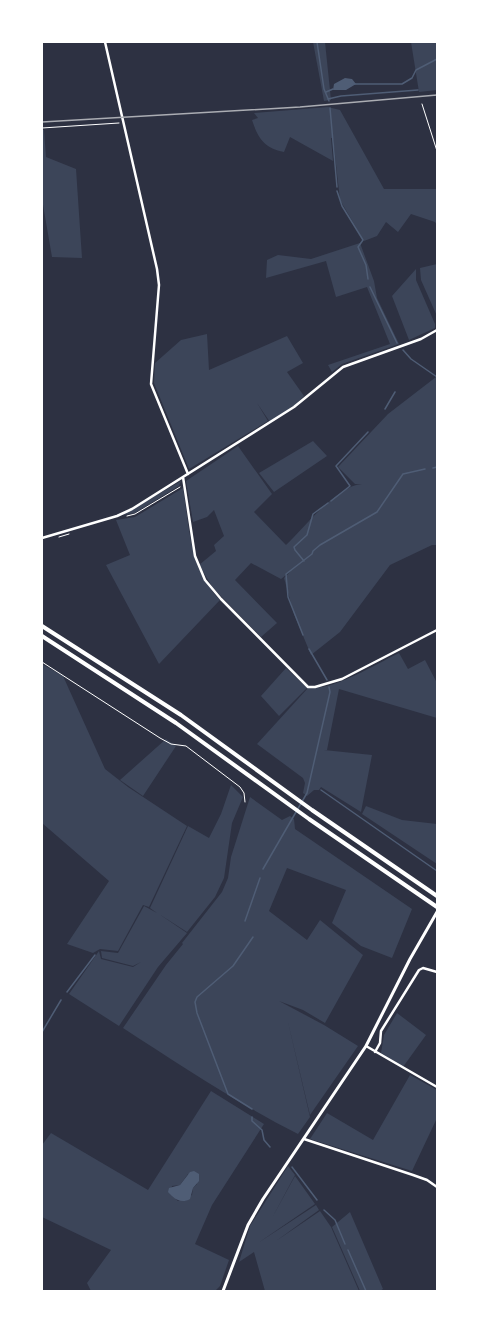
<svg xmlns="http://www.w3.org/2000/svg" width="479" height="1333" viewBox="0 0 479 1333" font-family="'Work Sans',sans-serif">
<style>
.green{fill:#3c4559;fill-rule:evenodd}
.water{fill:#4f5d75}
.lines{fill:none;stroke-linecap:round;stroke-linejoin:round}
.stream{stroke:#4f5d75;stroke-width:1.5}
.path{stroke:#fff;stroke-width:1}
.service{stroke:#fff;stroke-width:1}
.minor{stroke:#fff;stroke-width:2.5}
.tertiary{stroke:#fff;stroke-width:3}
.motorway{stroke:#fff;stroke-width:4}
.rail{stroke:#abadb3;stroke-width:1.5}
</style>
<rect width="100%" height="100%" fill="#2d3142"/>
<path class="green" d="M313,42H325L331,100L324,101Z
M411,42H437V90L419,92Z
M328,107L340,110L384,189H437V225L435,222L411,214L398,232L386,222L377,236L364,241L340,200L333,138H331L333,161L290,137L284,152C264,148 258,138 252,120L258,118L254,113Z
M42,130H44L46,157L76,169L82,258L52,257L42,199Z
M360,243L374,281L377,298L399,344L342,364L332,372L328,365L390,344L367,287L336,297L326,261L266,278L267,260L278,255L311,259Z
M437,264V316L421,280L420,268Z
M416,269V280L435,324V328L409,340L392,296Z
M207,334L209,370L287,336L303,363L287,372L304,396L294,406L270,422L257,403L268,421L189,469L154,383L155,363L181,340Z
M436,377L437,545H432L390,565L340,632L311,655L294,614L284,578L290,572L281,579L251,563L235,580L277,623L261,637L213,588L199,565L216,551L214,545L224,536L214,510L207,517L193,522L186,481L238,446L272,494L254,512L286,545C304,528 336,486 362,484H355L338,467L388,414Z
M313,441L327,456L274,492L259,473Z
M181,481L179,486L135,513L122,515Z
M183,488C190,530 189,568 220,600L159,664L106,565L130,555L116,520L135,517Z
M399,653L408,669L425,660L437,683V718L339,689L327,750H324L372,755L361,812L321,787L319,790H314L307,796L303,793L305,783L303,778L257,744L308,688C335,690 372,666 399,653Z
M42,664L63,676L105,769L128,787L187,826L149,907L143,905L118,951L100,949L93,953L67,944L109,881L42,823Z
M286,668L307,688L279,716L261,696Z
M166,739L176,746L143,796L120,780Z
M231,785L243,797L232,823L224,878L215,897L187,932L159,914L187,933L158,967L119,1026L69,994L99,951L101,959L133,967L141,962L133,966L102,958L101,951L118,953L144,906L157,913L150,908L188,826L209,838L221,814Z
M250,797L282,820L290,816L294,819L295,829L412,909L392,958L361,946L332,923L346,890L287,868L269,911L307,940L320,920L363,955L325,1023L303,1010L279,1001L324,1025L358,1046L310,1115L287,1018L196,953L287,1018L310,1117L298,1134C237,1103 180,1065 123,1028L166,965L183,944L182,943L222,892L228,878L231,857Z
M366,806L402,820L437,824V864L362,814Z
M397,1013L426,1035L403,1067L381,1053L384,1035Z
M410,1075L437,1090V1118L412,1171L310,1139L327,1113L373,1140Z
M211,1091L264,1124L212,1205L195,1244L229,1260L220,1286L215,1291H91L87,1283L111,1250L42,1217V1145L51,1133L148,1190ZM188,1174L197,1184L193,1188L192,1195L178,1201L170,1194L172,1186L180,1185Z
M288,1166L295,1175L272,1218L295,1176L315,1204L258,1243L316,1205L319,1210L276,1241L320,1211L331,1227L359,1291H265L254,1252L239,1262L250,1226Z
M350,1212L383,1289L380,1291H360L332,1227Z"/>
<path class="water" d="M345,78L352,79L356,84L346,90H333L334,84Z
M194,1171L199,1174V1181L193,1188L190,1199C181,1204 174,1199 168,1192L169,1188L180,1185L190,1172Z"/>
<g class="lines">
<path class="stream" d="M317,42L324,89L329,101
M354,84H402L412,78L416,70L437,59
M326,92L333,89
M328,99L341,96L418,90
M330,108L337,187
M337,191L342,206L363,240L358,247L366,265L368,279
M370,287L397,343
M403,350L411,359L437,377
M385,409L395,392
M433,468L437,467
M331,501L350,486L336,466L368,432
M304,561L295,550L294,547L307,535L313,514L328,503
M303,635L288,597L286,574L312,554L313,551L320,545L377,512L403,474L425,469
M309,649L327,680
M321,790L437,871
M263,869L307,793L330,692L329,687
M245,921L260,878
M67,992L95,955
M42,1032L61,1000
M252,1109L228,1094L197,1013L195,1002L197,997L233,966L253,937
M252,1117V1121L262,1130L264,1140L270,1147
M292,1167L317,1200
M324,1210L335,1220L345,1244
M348,1250L366,1291"/>
<path class="path" d="M42,128L119,123
M127,516L135,514L180,487
M59,537L69,534"/>
<path class="service" d="M422,104L437,151
M42,662L160,738L171,744L186,746L240,787L244,793L245,802"/>
<path class="minor" d="M105,42L157,269L159,285L151,384L188,474
M183,477L195,556L205,580L221,599L308,687H315L342,679L437,630
M42,538L117,516L132,509L294,407L343,367L421,339L437,330
M366,1046L437,1087
M375,1052L380,1043L381,1031L419,970L423,968L437,972
M304,1139L413,1175L427,1180L437,1187"/>
<path class="tertiary" d="M223,1291L248,1225L263,1199L366,1046L410,959L437,912"/>
<path class="motorway" d="M42,626L181,715L312,810L437,896
M42,636L176,723L309,819L437,907"/>
<path class="rail" d="M42,122L300,107L437,95"/>
</g>
<rect width="479" height="1333" fill="none" stroke="#ffffff" stroke-width="86"/>
</svg>
